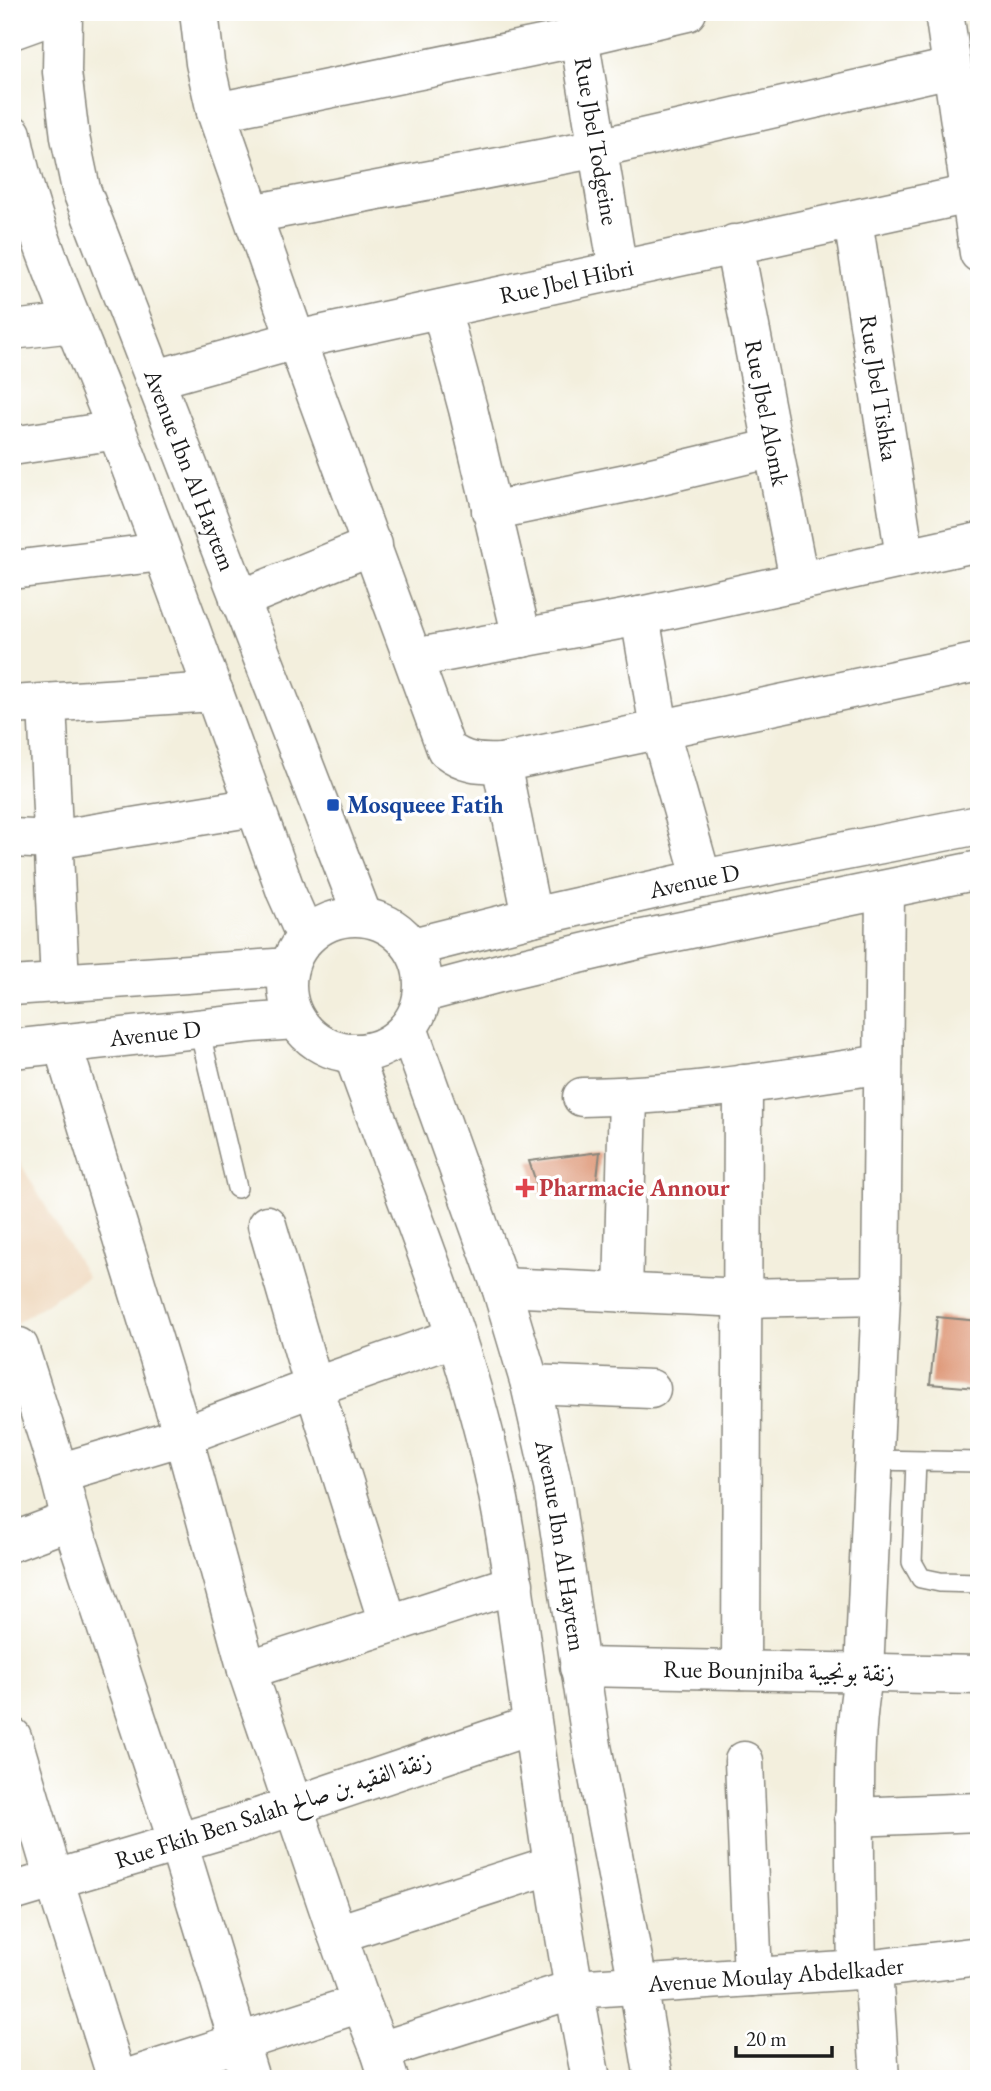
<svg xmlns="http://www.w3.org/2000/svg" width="991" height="2091" viewBox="0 0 991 2091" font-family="'EB Garamond',Amiri,serif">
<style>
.built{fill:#eed7bb}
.building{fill:#dd9473}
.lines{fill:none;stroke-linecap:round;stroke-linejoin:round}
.service-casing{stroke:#88867c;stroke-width:22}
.minor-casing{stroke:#88867c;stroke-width:41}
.tertiary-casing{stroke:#88867c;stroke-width:41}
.secondary-casing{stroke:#88867c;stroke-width:41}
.primary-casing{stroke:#88867c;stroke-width:41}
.service{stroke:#fff;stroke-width:19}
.minor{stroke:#fff;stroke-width:38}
.tertiary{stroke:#fff;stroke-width:38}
.secondary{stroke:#fff;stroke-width:38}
.primary{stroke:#fff;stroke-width:38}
.transit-dot{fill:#1a4fb4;stroke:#fff;stroke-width:2.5}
.health-dot{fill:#e0444e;stroke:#fff;stroke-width:2.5}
.labels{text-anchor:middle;stroke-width:7;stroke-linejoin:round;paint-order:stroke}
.street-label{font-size:24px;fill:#1c1c1c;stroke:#fff}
.transit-label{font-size:24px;font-weight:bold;fill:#164399;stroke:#fff;text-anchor:start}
.health-label{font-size:24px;font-weight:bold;fill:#be3a42;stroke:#fff;text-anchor:start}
</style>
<rect width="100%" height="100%" fill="#fff"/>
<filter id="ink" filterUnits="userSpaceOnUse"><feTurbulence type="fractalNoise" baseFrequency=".0143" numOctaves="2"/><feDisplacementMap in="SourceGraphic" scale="14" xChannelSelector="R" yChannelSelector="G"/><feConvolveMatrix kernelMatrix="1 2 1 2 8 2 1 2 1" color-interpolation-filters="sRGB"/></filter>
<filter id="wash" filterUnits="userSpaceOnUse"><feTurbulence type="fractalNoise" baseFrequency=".00686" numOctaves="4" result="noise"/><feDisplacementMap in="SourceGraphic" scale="28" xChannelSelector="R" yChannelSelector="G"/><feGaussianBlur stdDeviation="1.57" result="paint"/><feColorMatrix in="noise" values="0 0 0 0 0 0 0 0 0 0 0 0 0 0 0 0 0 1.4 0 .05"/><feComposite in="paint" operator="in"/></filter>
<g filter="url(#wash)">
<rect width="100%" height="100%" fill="#f3efdd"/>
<path class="built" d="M12,1149L87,1277L12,1326Z"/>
<g id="blocks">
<path class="building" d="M600,1152L595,1196L541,1197L529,1161Z
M937,1317L979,1321V1358L976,1388L930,1384Z"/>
</g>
</g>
<g filter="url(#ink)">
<use href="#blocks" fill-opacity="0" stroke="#88867c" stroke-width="2"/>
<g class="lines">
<defs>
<path id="service" d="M199,1029L237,1188
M873,1460L979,1462
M916,1461L912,1562L921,1578L940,1582L979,1583"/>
<g id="minor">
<path d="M199,12L205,63L216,112L296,340L446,749C464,763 479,764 501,763L979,662"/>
<path d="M944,12L979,253"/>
<path id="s1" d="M575,13L618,270"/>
<path d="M12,30L62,12"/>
<path d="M216,112L580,37L687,12"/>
<path d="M252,214L598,148L951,68"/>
<path id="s2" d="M853,220L905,557"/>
<path id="s3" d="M734,244L799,580"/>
<path d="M441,309L468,409L522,638"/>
<path d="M12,330L73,323"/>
<path id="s4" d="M156,379L296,340L979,192"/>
<path d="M12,446L117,430"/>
<path d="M491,511L631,482L774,448"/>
<path d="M12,570L162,552"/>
<path d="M239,600L373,545"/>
<path d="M640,616L659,728L702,879"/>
<path d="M414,658L640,616L979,542"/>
<path d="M47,703L60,982"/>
<path d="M12,705L214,692"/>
<path d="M501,763L532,917"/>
<path d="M12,838L53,840L255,807"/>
<path d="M62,1043L183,1436L247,1670L337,1934L361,2003L380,2051L389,2079"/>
<path d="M582,1097C683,1096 783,1079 883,1064"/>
<path d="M267,1225L314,1387L388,1623"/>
<path d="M501,1287L744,1298L881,1295"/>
<path d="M623,1293L628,1096"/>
<path d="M19,1347L59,1473L71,1520L178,1843L250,2079"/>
<path d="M530,1384L651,1389"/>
<path d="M59,1473L183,1436L314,1387L456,1337"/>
<path d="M12,1542L71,1520"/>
<path d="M579,1667L979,1675"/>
<path d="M247,1670L514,1584"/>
<path d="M741,1670L743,1084"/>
<path d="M12,1737L54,1879L117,2079"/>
<path d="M744,1761L753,1977"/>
<path d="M854,1817L979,1812"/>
<path d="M12,1892L237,1825L532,1725"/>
<path d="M337,1934L552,1865"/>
<path d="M857,1969C856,1911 854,1853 855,1796C855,1754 856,1713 864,1672L881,1295L885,890"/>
<path d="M873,1969L880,2079"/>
<path id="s5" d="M380,2051L574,1989L873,1969L979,1956"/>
<path d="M125,2079L361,2003"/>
</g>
<g id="tertiary">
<path id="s6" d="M63,12L62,72L70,137L81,189L363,917"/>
<path d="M12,134C32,239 81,335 118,434C176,586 231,739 286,892L306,937"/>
</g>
<g id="secondary">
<path id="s7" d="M408,1028L501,1287L530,1384L553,1486L592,1746L638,1984L654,2079"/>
<path d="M353,1054C402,1192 461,1327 493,1471C512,1556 520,1642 533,1728C549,1846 568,1962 591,2079"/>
</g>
<g id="primary">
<circle cx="355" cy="985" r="68"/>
<path id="s8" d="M413,947L532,917L702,879L979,825"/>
<path d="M12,986L289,967"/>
<path d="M424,993L511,970L642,939L979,870"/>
<path id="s9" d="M12,1049L252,1023L296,1020"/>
</g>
</defs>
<use href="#service" class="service-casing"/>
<use href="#minor" class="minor-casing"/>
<use href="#tertiary" class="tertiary-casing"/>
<use href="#secondary" class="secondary-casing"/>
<use href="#primary" class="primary-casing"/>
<use href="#service" class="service"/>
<use href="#minor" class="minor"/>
<use href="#tertiary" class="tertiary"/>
<use href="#secondary" class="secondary"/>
<use href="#primary" class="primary"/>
</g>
</g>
<rect class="transit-dot" x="326" y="798" width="14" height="14" rx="3.5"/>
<path class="health-dot" d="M521.5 1177.5h7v7h7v7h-7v7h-7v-7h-7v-7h7z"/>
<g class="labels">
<g class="street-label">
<text dy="8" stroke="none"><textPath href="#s1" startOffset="130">Rue Jbel Todgeine</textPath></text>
<text dy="8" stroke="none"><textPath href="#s4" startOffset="422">Rue Jbel Hibri</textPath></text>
<text dy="8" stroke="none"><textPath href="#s2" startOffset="170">Rue Jbel Tishka</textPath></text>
<text dy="8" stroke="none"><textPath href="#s3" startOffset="172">Rue Jbel Alomk</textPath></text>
<text dy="8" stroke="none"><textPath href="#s6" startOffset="480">Avenue Ibn Al Haytem</textPath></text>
<text dy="8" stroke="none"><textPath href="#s8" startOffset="289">Avenue D</textPath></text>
<text dy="8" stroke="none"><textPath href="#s9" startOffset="144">Avenue D</textPath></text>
<text dy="8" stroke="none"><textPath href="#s7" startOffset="541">Avenue Ibn Al Haytem</textPath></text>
<text transform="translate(779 1671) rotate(1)" y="8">Rue Bounjniba زنقة بونجيبة</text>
<text transform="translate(273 1810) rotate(-18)" y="8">Rue Fkih Ben Salah زنقة الفقيه بن صالح</text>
<text dy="8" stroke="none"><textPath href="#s5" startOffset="406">Avenue Moulay Abdelkader</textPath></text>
</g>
<g class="transit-label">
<text x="347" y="813">Mosqueee Fatih</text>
</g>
<g class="health-label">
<text x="539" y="1196">Pharmacie Annour</text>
</g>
</g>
<rect width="991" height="2091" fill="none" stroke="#fff" stroke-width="42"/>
<path d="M736 2046v10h96v-10" fill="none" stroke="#1c1c1c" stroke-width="3.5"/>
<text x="746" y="2046" font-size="21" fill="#1c1c1c" stroke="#ffffff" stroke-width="5" paint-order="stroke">20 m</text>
</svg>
